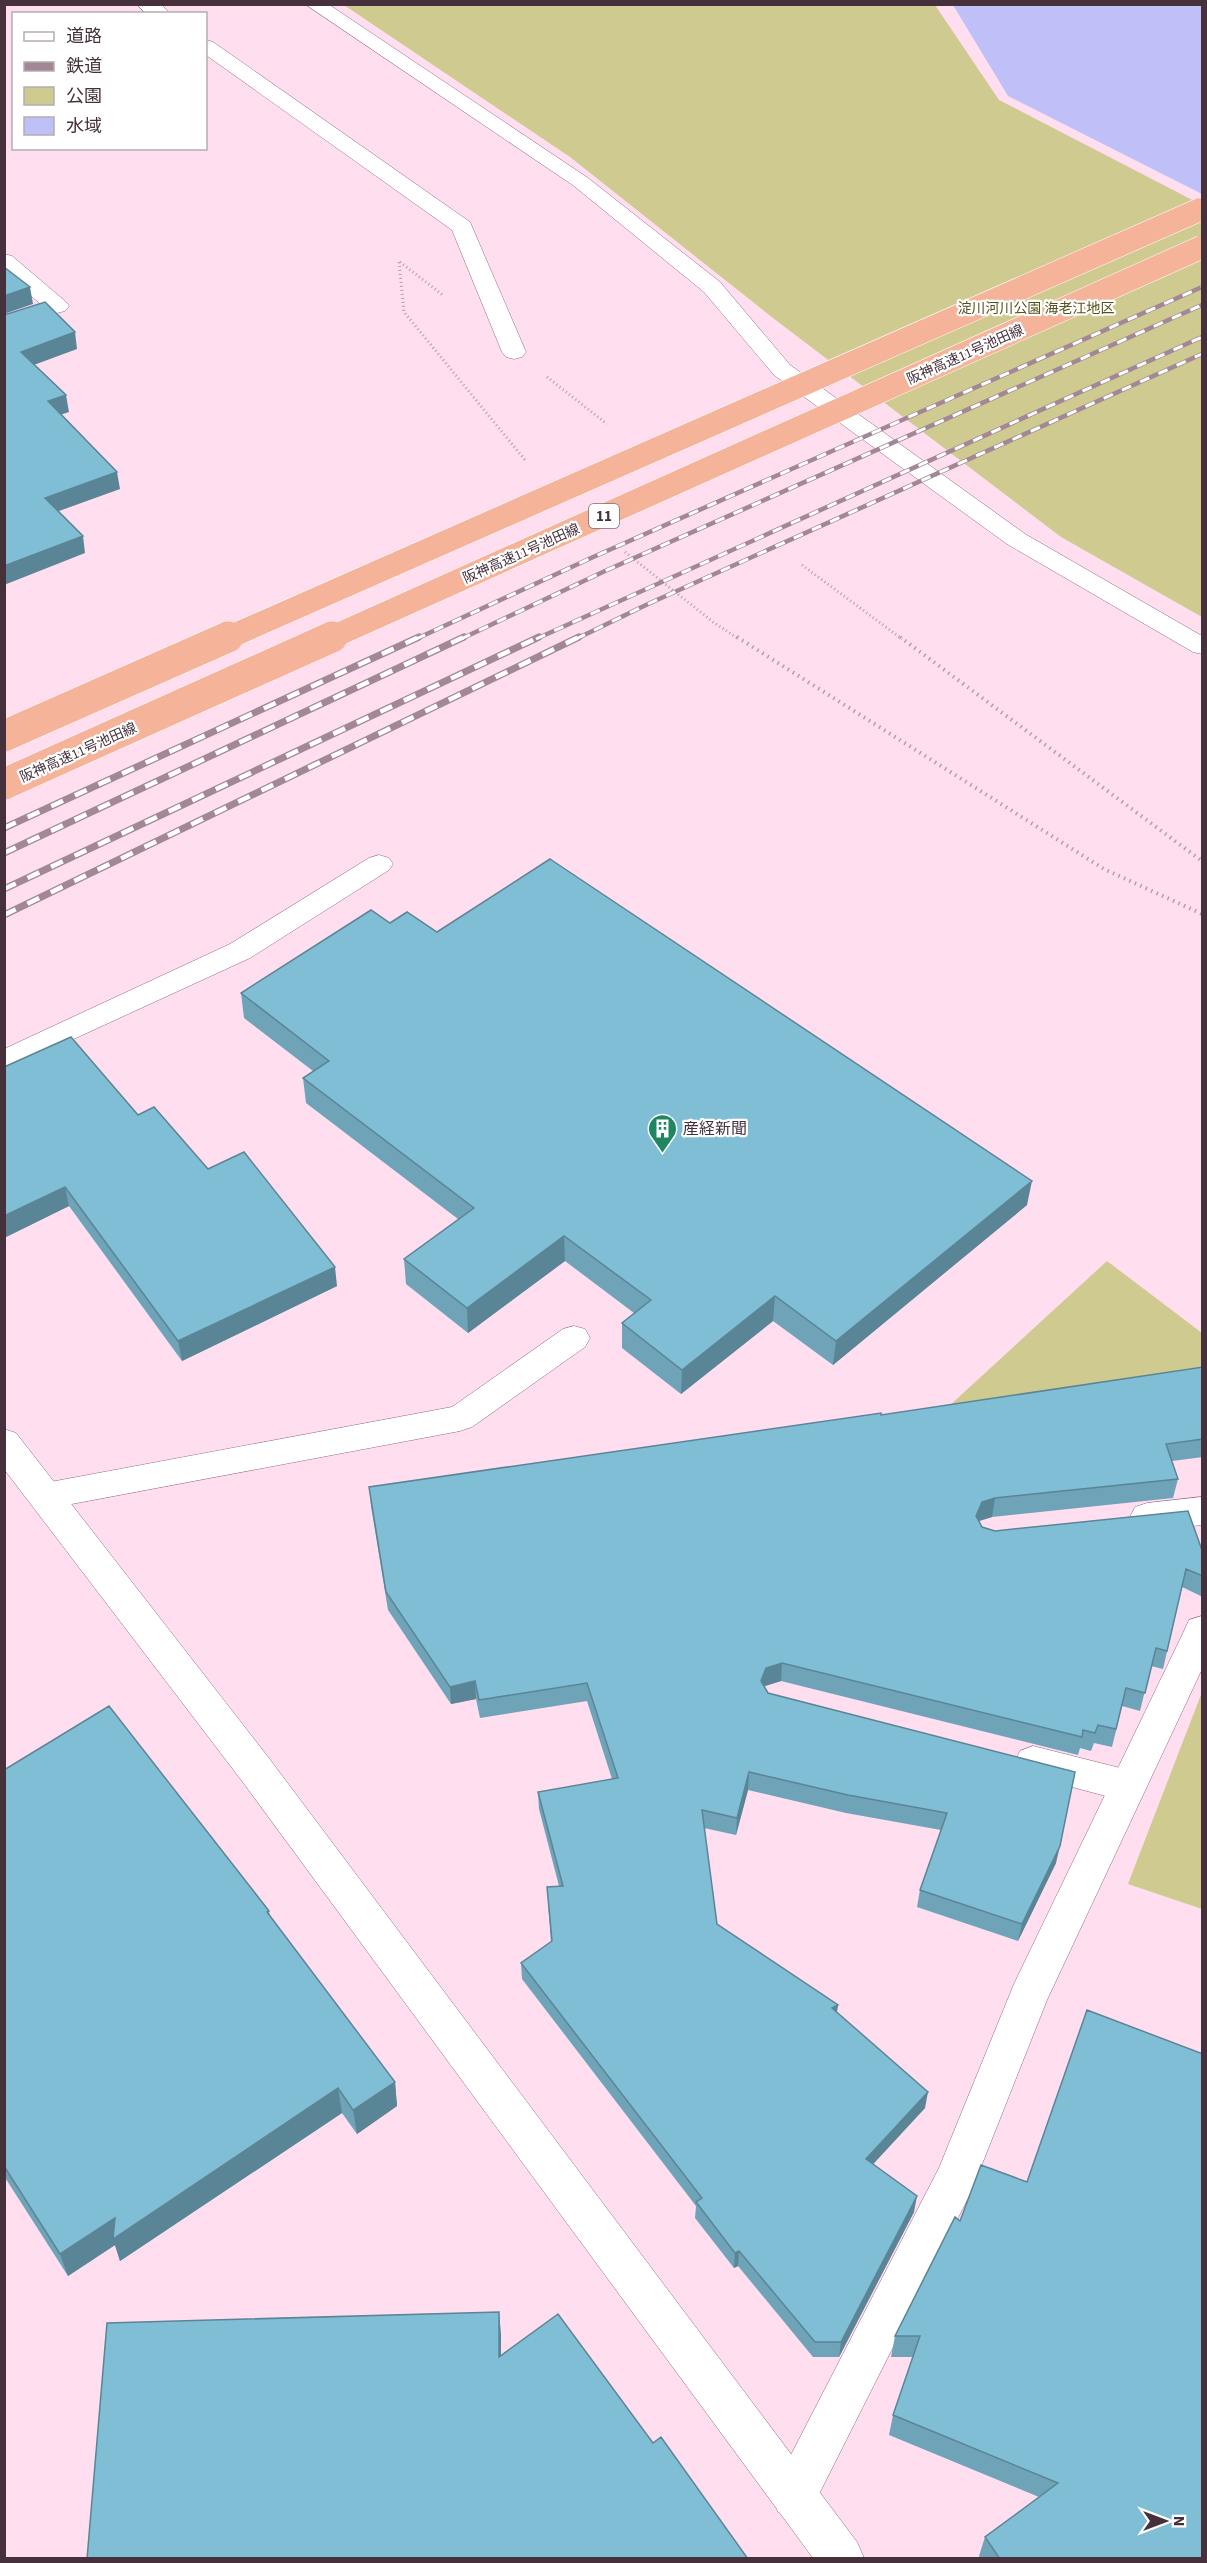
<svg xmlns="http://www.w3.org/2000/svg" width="1207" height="2563" viewBox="0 0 1207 2563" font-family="'Source Sans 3','Noto Sans JP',sans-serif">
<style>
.green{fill:#cfca8f}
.water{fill:#bfc0f8}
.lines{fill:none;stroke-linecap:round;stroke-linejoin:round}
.service-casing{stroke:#956682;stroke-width:1}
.minor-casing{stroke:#956682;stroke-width:1}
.tertiary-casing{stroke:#956682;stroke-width:1}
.path-far1{stroke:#b99cac;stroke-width:3;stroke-dasharray:1 3;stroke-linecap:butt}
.path{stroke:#b99cac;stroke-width:4;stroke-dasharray:1.5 4.5;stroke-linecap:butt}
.service{fill:#fff;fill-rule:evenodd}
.minor{fill:#fff;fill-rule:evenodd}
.tertiary{fill:#fff;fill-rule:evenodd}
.rail-far1-casing{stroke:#a28796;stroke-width:4.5}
.rail-casing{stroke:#a28796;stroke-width:7}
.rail-far1{stroke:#fff;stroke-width:3;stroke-dasharray:10;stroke-linecap:butt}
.rail{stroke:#fff;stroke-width:4.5;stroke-dasharray:13;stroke-linecap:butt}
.motorway-bridge-far1-casing{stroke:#fff;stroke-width:24;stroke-linecap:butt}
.motorway-bridge-casing{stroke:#fff;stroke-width:32;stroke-linecap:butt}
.motorway-bridge-far1{stroke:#f5b499;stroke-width:23}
.motorway-bridge{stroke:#f5b499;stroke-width:31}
.wall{fill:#6ea3b8}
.shaded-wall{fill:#5a8596}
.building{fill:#80bed6;stroke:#5a8596;stroke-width:1.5}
.labels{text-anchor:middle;stroke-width:4.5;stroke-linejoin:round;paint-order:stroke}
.far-park-label{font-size:14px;fill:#57521a;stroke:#fff}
.far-street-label{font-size:14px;fill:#45303c;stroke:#fff}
.shield{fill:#fff;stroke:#7d6e76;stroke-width:1.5}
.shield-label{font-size:15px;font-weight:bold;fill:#45303c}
.poi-label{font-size:16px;fill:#45303c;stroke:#fff;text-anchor:start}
</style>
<rect width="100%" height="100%" fill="#ffdef0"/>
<path class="green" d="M344,5H935L999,100L1202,205V617L1061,537L773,318L570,157Z
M1107,1261L1202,1333V1373L948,1407Z
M1202,1692V1909L1128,1884Z"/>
<path class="water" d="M953,5H1202V194L1008,96Z"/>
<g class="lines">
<defs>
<path id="service" d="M305,4H328L588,178L720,282L790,365L1025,534L1202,636V654L1193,652L1007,544L774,375L704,292L574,186Z
M379,855L389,858L393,864L389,870L250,958L4,1071V1049L230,944L369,858Z
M574,1326L585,1329L590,1338L585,1347L472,1427L460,1431L45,1509L33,1506L28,1496L33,1486L45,1483L452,1407L563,1329Z
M1202,1497V1525L1147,1531L1135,1527L1130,1517L1135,1507L1147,1503Z
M1033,1746L1128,1770L1141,1775L1146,1786L1141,1797L1128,1802L1020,1773L1015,1762L1020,1751Z"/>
<path id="minor" d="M137,4H161L170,14H146Z
M206,40L213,42L470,222L526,352L522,357L514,359L506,357L502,352L452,230L206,55Z
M4,254L12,256L65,301L69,306L65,311L57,313L49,311L4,273Z
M1202,1616V1669L1047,2000L971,2192L810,2512L794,2518L778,2512L772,2496L778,2480L939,2168L1014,1984L1184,1631L1189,1620Z"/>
<path id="tertiary" d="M4,1429L16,1433L268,1757L857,2542L864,2558H813L242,1781L4,1469Z"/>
</defs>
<use href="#service" class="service-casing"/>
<use href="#minor" class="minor-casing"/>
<use href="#tertiary" class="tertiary-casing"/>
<path class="path-far1" d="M399,262L404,312L525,460
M400,262L444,296
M547,377L607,424
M625,552L713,622L739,639
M802,565L902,639"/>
<path class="path" d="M737,637L1104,869L1202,914
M900,637L1202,861"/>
<use href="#service" class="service"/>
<use href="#minor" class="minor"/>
<use href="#tertiary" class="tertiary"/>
<defs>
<path id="rail-far1" d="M416,639L591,558L1202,287
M461,639L605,571L1202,305
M536,639L1202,337
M576,639L648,604L1202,354"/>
<path id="rail" d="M4,828L419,637
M4,853L464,637
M4,889L539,637
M4,915L579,637"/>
</defs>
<use href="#rail-far1" class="rail-far1-casing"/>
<use href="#rail" class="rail-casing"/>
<use href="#rail-far1" class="rail-far1"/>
<use href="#rail" class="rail"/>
<defs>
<path id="motorway-bridge-far1" d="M225,639L1199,210
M328,639L1202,247"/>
<path id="motorway-bridge" d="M4,736L228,637
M4,784L332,637"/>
</defs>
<use href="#motorway-bridge-far1" class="motorway-bridge-far1-casing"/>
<use href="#motorway-bridge" class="motorway-bridge-casing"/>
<use href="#motorway-bridge-far1" class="motorway-bridge-far1"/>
<use href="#motorway-bridge" class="motorway-bridge"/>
</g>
<path class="wall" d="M390,923L437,932L1027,1205L833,1365L773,1321L681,1394L622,1348V1323L634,1313L565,1261L468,1333L406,1284L404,1259L458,1219L306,1103L303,1078L313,1071L244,1018L241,993Z
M138,1115L208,1169L337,1286L182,1361L69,1206L4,1238Z
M1203,1367V1457L1172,1461L1178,1479L1173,1498L992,1517L979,1521L982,1527L995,1531L1203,1553V1597L1182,1587L1163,1669L1151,1666L1140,1711L1122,1706L1112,1747L1094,1743L1091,1751L1080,1748L1078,1755L781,1681L765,1686V1687L768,1693L1056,1863L1018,1941L917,1907L920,1890L941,1830L846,1813L748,1790L736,1835L704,1828L717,1924L838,2005L837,2012L925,2108L873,2164L914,2212L839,2357H813L738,2266L734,2268L695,2218L696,2206L522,1979L521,1963L551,1942L547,1887L559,1886L539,1809L538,1792L612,1779L587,1701L480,1718L476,1699L451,1704L388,1610L371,1506L369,1487L881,1415Z
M4,1770L269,1911L270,1916L395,2082L397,2106L357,2134L342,2113L120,2261L115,2245L68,2276L4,2176Z
M955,2217L1203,2559H981L979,2556L985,2537L1039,2497L889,2435L893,2415L913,2357H891L895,2336Z"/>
<path class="shaded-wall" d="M30,287L33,304L4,314V296Z
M75,332L77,349L23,369L21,352Z
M66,395L69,412L51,418L48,401Z
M117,472L120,489L48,515L45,498Z
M83,536L85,553L4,585V566Z
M1032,1181L1027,1205L833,1365L836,1341Z
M65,1187L69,1206L4,1238V1216Z
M564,1236L565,1261L468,1333L467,1308Z
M335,1267L337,1286L182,1361L178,1341Z
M775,1296L773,1321L681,1394L682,1370Z
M995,1498L992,1517L979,1521L976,1516L982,1502Z
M782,1663L781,1681L765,1686L760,1699L761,1681L766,1668Z
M475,1681L476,1699L451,1704L450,1687Z
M749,1772L748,1790L736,1835L737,1818Z
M1060,1846L1056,1863L1018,1941L1022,1924Z
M838,2005L835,2022L832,2008Z
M395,2082L397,2106L357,2134L353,2110Z
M338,2088L342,2113L120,2261L115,2245L68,2276L60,2254L115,2218Z
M928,2092L925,2108L864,2174L866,2159Z
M917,2196L914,2212L839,2357L841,2342Z
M739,2251L738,2266L734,2268L735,2253Z
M499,2312L501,2334V2378L499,2357Z"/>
<path class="building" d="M4,267L30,287L4,296Z
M45,302L75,332L21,352L66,395L48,401L117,472L45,498L83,536L4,566V315Z
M550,859L1032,1181L836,1341L775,1296L682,1370L622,1323L651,1300L564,1236L467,1308L404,1259L474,1208L303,1078L329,1061L241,993L371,910L390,923L407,912L437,932Z
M71,1037L138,1115L154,1107L208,1169L244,1152L335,1267L178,1341L65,1187L4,1216V1067Z
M1203,1367V1439L1166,1444L1178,1479L995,1498L982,1502L976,1516L982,1527L995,1531L1188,1511L1203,1553V1576L1186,1569L1167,1651L1156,1648L1145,1693L1126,1688L1116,1729L1098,1725L1095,1733L1083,1730L1082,1737L782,1663L766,1668L761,1681L768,1693L1075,1772L1060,1846L1022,1924L920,1890L947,1813L848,1795L749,1772L737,1818L702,1810L717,1924L838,2005L832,2008L928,2092L866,2159L917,2196L841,2342H815L739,2251L735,2253L696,2202L702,2198L521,1963L552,1941L547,1887L563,1886L538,1792L618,1778L587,1683L479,1700L475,1681L450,1687L386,1592L369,1487L881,1413V1415Z
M109,1706L269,1911L267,1912L395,2082L353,2110L338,2088L113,2239L115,2218L60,2254L4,2166V1770Z
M1087,2010L1203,2054V2559H1000L985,2537L1058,2483L893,2415L920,2336H895L955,2217L960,2221L981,2165L1027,2182Z
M499,2312V2357L558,2314L653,2443L661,2437L748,2559H87L107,2323Z"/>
<defs>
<symbol id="building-pin" viewBox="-11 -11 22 30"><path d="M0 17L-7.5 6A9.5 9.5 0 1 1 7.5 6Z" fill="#1f8661" stroke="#fff"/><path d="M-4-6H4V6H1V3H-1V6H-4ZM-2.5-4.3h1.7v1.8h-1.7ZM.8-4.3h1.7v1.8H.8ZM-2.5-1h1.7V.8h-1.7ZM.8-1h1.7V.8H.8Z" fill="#fff"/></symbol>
</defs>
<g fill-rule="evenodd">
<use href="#building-pin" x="646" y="1112" width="33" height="45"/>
</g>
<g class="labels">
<g class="far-park-label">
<text x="1036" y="313">淀川河川公園 海老江地区</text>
</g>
<g class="far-street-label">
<text transform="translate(965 354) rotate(-24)" y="5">阪神高速11号池田線</text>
<text transform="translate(521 553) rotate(-24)" y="5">阪神高速11号池田線</text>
<text transform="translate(78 752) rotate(-24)" y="5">阪神高速11号池田線</text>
</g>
<rect class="shield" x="589" y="504" width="30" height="24" rx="4.5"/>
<g class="shield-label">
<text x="604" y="521">11</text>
</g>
<g class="poi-label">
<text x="683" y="1134">産経新聞</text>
</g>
</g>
<rect width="1207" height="2563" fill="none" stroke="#45303c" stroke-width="12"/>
<rect x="12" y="12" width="195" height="138" fill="#ffffff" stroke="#b5acb1" stroke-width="1.5"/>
<rect x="24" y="32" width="30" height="9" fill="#ffffff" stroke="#b5acb1" stroke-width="1.5"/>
<text x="66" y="42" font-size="18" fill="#45303c">道路</text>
<rect x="24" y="62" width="30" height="9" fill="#a28796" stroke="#b5acb1" stroke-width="1.5"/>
<text x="66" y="72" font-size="18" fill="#45303c">鉄道</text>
<rect x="24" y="87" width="30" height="18" fill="#cfca8f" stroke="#b5acb1" stroke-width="1.5"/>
<text x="66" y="102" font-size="18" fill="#45303c">公園</text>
<rect x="24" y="117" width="30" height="18" fill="#bfc0f8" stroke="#b5acb1" stroke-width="1.5"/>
<text x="66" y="132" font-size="18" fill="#45303c">水域</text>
<g transform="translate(1165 2521) rotate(90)" stroke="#ffffff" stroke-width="4.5" paint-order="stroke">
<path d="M0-4.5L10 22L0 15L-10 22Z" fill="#45303c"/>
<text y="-9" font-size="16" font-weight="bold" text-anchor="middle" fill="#45303c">N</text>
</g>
</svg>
